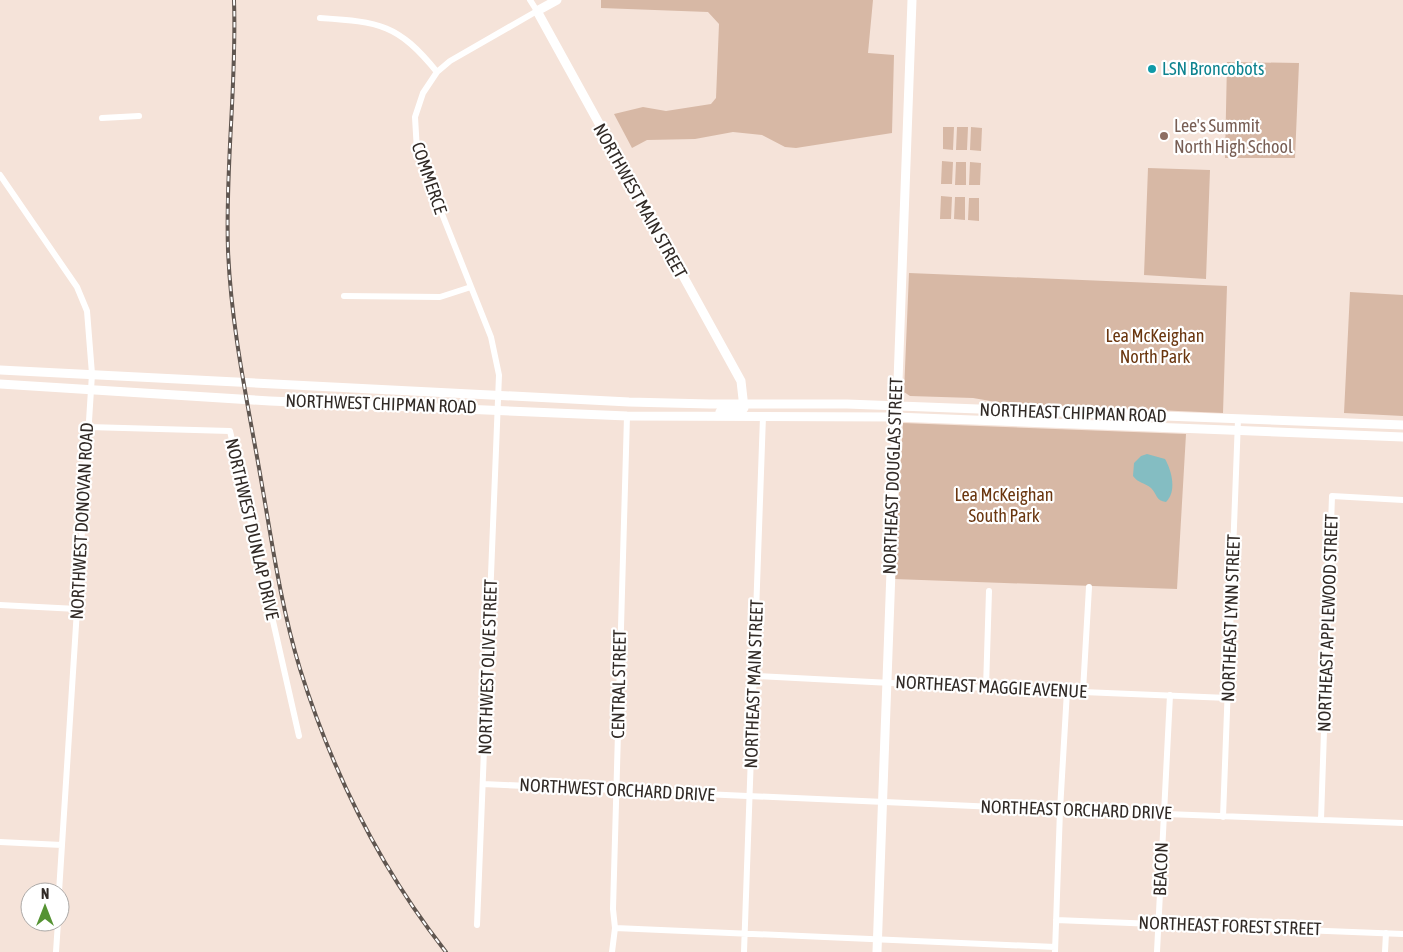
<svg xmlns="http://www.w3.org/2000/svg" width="1403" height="952" viewBox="0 0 1403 952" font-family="'Asap Condensed',sans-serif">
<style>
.green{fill:#d7b8a5}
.water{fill:#84bdc2}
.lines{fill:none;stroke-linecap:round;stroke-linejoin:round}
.street{stroke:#fff;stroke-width:6}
.secondary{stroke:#fff;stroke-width:9}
.rail-casing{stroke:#605650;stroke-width:4}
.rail{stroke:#fff;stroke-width:2;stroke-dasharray:5.5;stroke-linecap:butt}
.culture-dot{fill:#0f9aa8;stroke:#fff;stroke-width:2}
.education-dot{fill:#8d6e63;stroke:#fff;stroke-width:2}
.labels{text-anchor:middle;stroke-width:4.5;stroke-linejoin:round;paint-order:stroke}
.culture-label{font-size:18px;fill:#0d838f;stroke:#fff;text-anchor:start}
.education-label{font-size:18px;fill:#785e54;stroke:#fff;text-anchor:start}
.street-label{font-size:18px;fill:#312a26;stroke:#fff}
.park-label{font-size:18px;fill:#6a360f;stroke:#fff}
</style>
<rect width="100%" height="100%" fill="#f5e3d9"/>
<path class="green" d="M601,0H873L868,53L894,55L892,133L796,148L785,147L762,135L733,132L695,139L647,140L632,148L614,114L643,107L666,111L711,104L716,98L719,24L708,12L601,8Z
M1227,62L1299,63L1295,158H1225Z
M943,127H954L953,150L943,149Z
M957,127H968L967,150H956Z
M971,127L982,128L981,151L970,150Z
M942,161L953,162L952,184H941Z
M956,162H966V185H955Z
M970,162L981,163L980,185H969Z
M1148,168L1210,170L1206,279L1144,275Z
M941,196L952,197L951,219H940Z
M955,197H965V220L954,219Z
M969,198H979V221L968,220Z
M909,273L1227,286L1223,413L1002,403L973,398L910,396L904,392Z
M1350,292L1403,295V416L1344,413Z
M903,423L1186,434L1177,589L894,579Z"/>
<path class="water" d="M1147,454L1165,459C1172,471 1177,492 1166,502C1156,501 1157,494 1151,488C1145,483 1138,483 1133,476L1134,463L1141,456Z"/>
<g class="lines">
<path class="street" d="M320,18C380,22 398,24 437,72
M102,118L139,116
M0,175L77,287L87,311L92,374L59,892
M344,296L440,297L471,287
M88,427L230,431L299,736
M0,605L77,609
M755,676L986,688L1228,698
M986,688L989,591
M1083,691L1089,587
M483,784L1060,810L1403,823
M1223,817L1238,420
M1321,820L1332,496L1403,500
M0,842L62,845
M1056,920L1403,934
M477,925L499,375L491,337L417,151L415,117L423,93L437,72L450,61L537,11L530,0
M615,928L1055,947
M56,952L58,922
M612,952L615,928L613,909L627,416
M744,952L763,416
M1055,952L1060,810L1067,691
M1157,952L1170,695
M1385,952L1386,933"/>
<path class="secondary" d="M557,0L537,11L741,381L744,408L742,410L720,412
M0,370L629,402L710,404H847L1403,425
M0,384L270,401L627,416L895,417L1403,437
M877,952L912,0"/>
<defs>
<path id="rail" d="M234,0C237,83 225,167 228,250C231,324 246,395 259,468C271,535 280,604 300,669C332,771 380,868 446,952"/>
</defs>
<use href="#rail" class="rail-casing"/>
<use href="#rail" class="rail"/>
</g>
<circle class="culture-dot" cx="1152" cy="69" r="5"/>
<circle class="education-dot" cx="1164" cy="136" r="5"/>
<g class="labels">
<g class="culture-label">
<text x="1162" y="75">LSN Broncobots</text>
</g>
<g class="education-label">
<text x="1174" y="132">Lee's Summit<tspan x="1174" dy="21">North High School</tspan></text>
</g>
<g class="street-label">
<text transform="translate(429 178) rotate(71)" y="6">COMMERCE</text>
<text transform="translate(640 201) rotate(61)" y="6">NORTHWEST MAIN STREET</text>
<text transform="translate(381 404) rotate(2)" y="6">NORTHWEST CHIPMAN ROAD</text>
<text transform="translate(1073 413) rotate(2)" y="6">NORTHEAST CHIPMAN ROAD</text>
<text transform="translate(893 476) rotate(-88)" y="6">NORTHEAST DOUGLAS STREET</text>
<text transform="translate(82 521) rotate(-87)" y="6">NORTHWEST DONOVAN ROAD</text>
<text transform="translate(252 529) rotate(77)" y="6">NORTHWEST DUNLAP DRIVE</text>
<text transform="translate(1231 618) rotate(-88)" y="6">NORTHEAST LYNN STREET</text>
<text transform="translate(1328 623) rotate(-88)" y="6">NORTHEAST APPLEWOOD STREET</text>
<text transform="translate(488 667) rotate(-88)" y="6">NORTHWEST OLIVE STREET</text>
<text transform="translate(619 684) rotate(-89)" y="6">CENTRAL STREET</text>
<text transform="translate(754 684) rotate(-88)" y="6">NORTHEAST MAIN STREET</text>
<text transform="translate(991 687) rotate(3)" y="6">NORTHEAST MAGGIE AVENUE</text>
<text transform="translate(617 790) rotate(3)" y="6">NORTHWEST ORCHARD DRIVE</text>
<text transform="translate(1076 810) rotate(2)" y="6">NORTHEAST ORCHARD DRIVE</text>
<text transform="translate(1161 869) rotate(-88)" y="6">BEACON</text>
<text transform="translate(1230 926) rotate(2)" y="6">NORTHEAST FOREST STREET</text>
</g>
<g class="park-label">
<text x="1155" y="342">Lea McKeighan<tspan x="1155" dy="21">North Park</tspan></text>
<text x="1004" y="501">Lea McKeighan<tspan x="1004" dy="21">South Park</tspan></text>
</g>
</g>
<g transform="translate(45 907)"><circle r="24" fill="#ffffff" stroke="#adaaa8"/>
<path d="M0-4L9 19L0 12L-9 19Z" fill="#559333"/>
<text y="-8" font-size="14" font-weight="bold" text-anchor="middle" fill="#312a26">N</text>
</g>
</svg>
